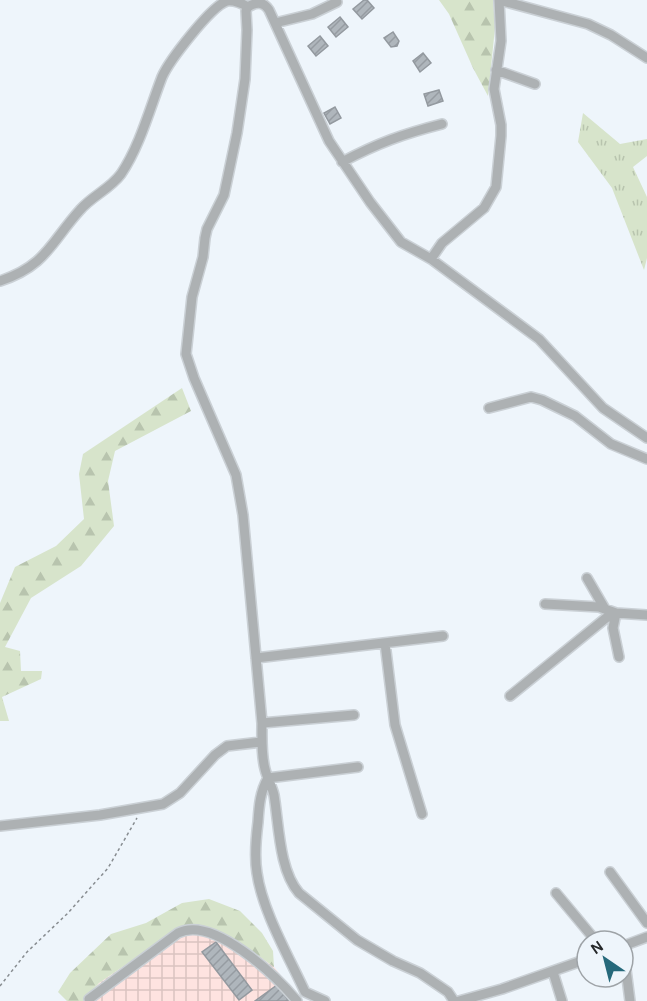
<svg xmlns="http://www.w3.org/2000/svg" width="647" height="1001" viewBox="0 0 647 1001" font-family="Karla,sans-serif">
<style>
.industrial{fill:url(#industrial-grid)}
.grass{fill:url(#grass-tufts)}
.forest{fill:url(#forest-firs)}
.building{fill:url(#building-hatch);stroke:#93999f;stroke-width:1.5}
.lines{fill:none;stroke-linecap:round;stroke-linejoin:round}
.minor-casing{stroke:#cad0d5;stroke-width:12}
.path{stroke:#878c90;stroke-width:1.5;stroke-dasharray:3 3;stroke-linecap:butt}
.minor{stroke:#adb1b3;stroke-width:9}
</style>
<defs>
<pattern id="industrial-grid" width="8" height="8" patternUnits="userSpaceOnUse" patternTransform="scale(1.5)"><rect width="8" height="8" fill="#fee3e0"/><path d="M0 4h8M4 0v8" fill="none" stroke="#dac3c0"/></pattern>
<pattern id="grass-tufts" width="24" height="20" patternUnits="userSpaceOnUse" patternTransform="scale(1.5)"><rect width="24" height="20" fill="#d7e4cb"/><path d="M3 7l-1-3M5 7V3M7 7l1-3M15 17l-1-3M17 17v-4M19 17l1-3" fill="none" stroke="#b8c4ae"/></pattern>
<pattern id="forest-firs" width="22" height="20" patternUnits="userSpaceOnUse" patternTransform="scale(1.5)"><rect width="22" height="20" fill="#d7e4cb"/><path d="M5 1l3.5 6h-7zM16 11l3.5 6h-7z" fill="#b8c4ae"/></pattern>
<pattern id="building-hatch" width="6" height="6" patternUnits="userSpaceOnUse" patternTransform="scale(1.5)"><rect width="6" height="6" fill="#afb6bc"/><path d="M-1 1l2-2M0 6l6-6M5 7l2-2" fill="none" stroke="#969ca2"/></pattern>
</defs>
<rect width="100%" height="100%" fill="#eef5fb"/>
<path class="industrial" d="M190,924L222,933L245,946L274,967L301,1001H83L99,983L163,939Z"/>
<path class="grass" d="M583,113L620,144L647,139V156L633,167L647,197V258L644,270L612,188L578,142Z"/>
<path class="forest" d="M439,0H493L495,28L488,96L473,68L449,14Z
M182,388L191,411L115,451L108,481L114,526L81,566L31,598L5,647L20,651L21,671H42L41,679L2,697L9,721H0V603L15,567L56,546L84,519L79,474L83,454Z
M209,899L240,911L262,933L273,951L274,967L245,946L222,933L190,924L163,939L99,983L83,1001H67L58,992L70,973L111,934L146,923L182,903Z"/>
<path class="building" d="M364,0H367L374,8L362,19L353,9Z
M340,17L348,27L336,37L328,27Z
M393,32L399,41L397,46L391,47L384,38Z
M320,36L328,46L316,56L308,46Z
M423,53L431,63L420,72L413,61Z
M439,90L443,101L428,106L424,94Z
M335,107L341,118L330,124L324,113Z
M216,942L252,990L239,1000L202,952Z
M277,985L289,1001H255Z"/>
<g class="lines">
<defs>
<path id="minor" d="M499,0L588,24L611,35L647,58
M248,7L246,11L247,30L245,79L237,133L224,195L207,229L205,238L203,257L192,297L186,354L194,378L236,475L243,515L262,723C262,738 261,754 265,769C267,778 272,786 274,795C279,825 279,870 299,893L357,940L393,961L420,973L448,992L454,1001
M248,7C256,2 263,1 269,10L329,141L370,202L401,242L431,259L539,339L603,408L647,438
M275,23L312,14L337,2
M496,70L535,84
M342,162C378,143 403,134 442,124
M431,259L442,243L484,208L496,187L501,136V125L494,89L501,41L499,0
M0,281C46,266 51,242 80,210C92,196 110,189 121,174C140,146 150,108 162,77C169,61 211,6 227,1C235,0 241,3 248,7
M489,408L531,397L542,400L575,416L611,444L647,459
M587,578L605,609
M545,604L599,607L616,613L647,615
M616,613L613,628L619,657
M385,643L395,725L422,814
M256,658L443,636
M510,696L606,618L616,613
M262,723L354,715
M0,826L100,815L163,804L180,793L215,755L227,746L261,742
M610,872L647,923
M556,893L596,941
M623,946L630,1001
M623,946L647,937
M553,972L562,1001
M89,999L178,933C213,915 276,976 297,1001
M325,1001L305,992C289,957 262,910 257,873C254,856 256,838 258,822C259,806 260,792 268,778L358,767
M459,1001L502,989L587,959"/>
</defs>
<use href="#minor" class="minor-casing"/>
<path class="path" d="M0,986L27,952L68,913L108,868L137,818"/>
<use href="#minor" class="minor"/>
</g>
<g transform="translate(605 959) rotate(325)"><circle r="28" fill="#eef5fb" stroke="#9ea3a7" stroke-width="1.5"/>
<path d="M0-4.5L10 22L0 15L-10 22Z" fill="#26697b"/>
<text y="-9" font-size="16" font-weight="bold" text-anchor="middle" fill="#25282a">N</text>
</g>
</svg>
